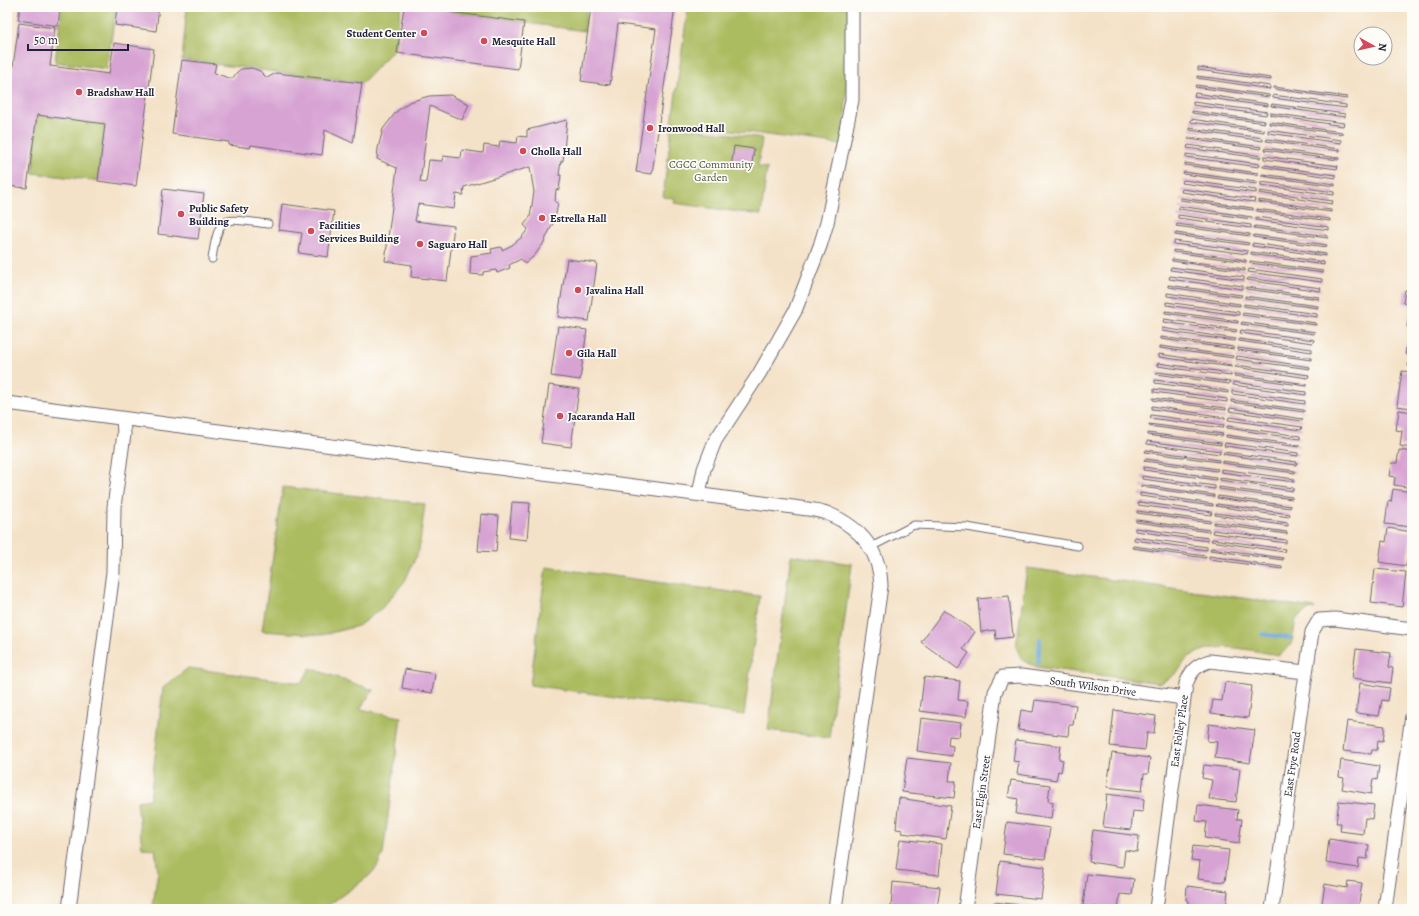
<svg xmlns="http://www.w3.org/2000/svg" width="1419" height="916" viewBox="0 0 1419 916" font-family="Alegreya,serif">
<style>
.green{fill:#abbb5e;stroke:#666e4c}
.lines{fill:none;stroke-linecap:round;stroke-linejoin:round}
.stream{stroke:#63a2d5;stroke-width:4}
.building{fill:#d7a3d3}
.lane-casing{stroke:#6c656c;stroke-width:9}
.street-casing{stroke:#6c656c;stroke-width:15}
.lane{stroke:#fff;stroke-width:7}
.street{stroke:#fff;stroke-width:13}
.poi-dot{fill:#d1495b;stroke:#fdfcf7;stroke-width:1.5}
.labels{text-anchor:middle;stroke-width:3.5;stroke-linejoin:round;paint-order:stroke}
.poi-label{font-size:11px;font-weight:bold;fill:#22223b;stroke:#fdfcf7;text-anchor:start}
.park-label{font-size:11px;fill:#525847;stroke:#fdfcf7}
.street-label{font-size:11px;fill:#22223b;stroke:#fdfcf7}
</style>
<rect width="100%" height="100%" fill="#fdfcf7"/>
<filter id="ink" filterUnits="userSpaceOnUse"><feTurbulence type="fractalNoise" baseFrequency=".025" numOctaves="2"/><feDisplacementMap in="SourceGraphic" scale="8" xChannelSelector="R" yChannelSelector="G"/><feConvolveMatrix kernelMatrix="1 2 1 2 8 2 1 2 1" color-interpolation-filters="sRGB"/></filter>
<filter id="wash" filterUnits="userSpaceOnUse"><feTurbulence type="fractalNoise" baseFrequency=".012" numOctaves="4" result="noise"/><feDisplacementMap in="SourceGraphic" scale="16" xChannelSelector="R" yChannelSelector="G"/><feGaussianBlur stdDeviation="0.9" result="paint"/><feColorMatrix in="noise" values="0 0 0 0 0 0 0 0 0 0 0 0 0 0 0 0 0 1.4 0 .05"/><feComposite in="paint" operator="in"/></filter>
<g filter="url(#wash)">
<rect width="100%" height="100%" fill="#f4e2c8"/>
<path class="green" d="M62,7H116L107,69L55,62Z
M187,7H401L395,48L362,83L182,60Z
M451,7H587L584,31L450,12Z
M688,7H852L843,145L672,122Z
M37,115L105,124L98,181L33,173Z
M672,126L762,138L758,167L767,168L761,215L674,203L675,198L663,197Z
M283,487L425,504L419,550L405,581L382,608L358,626L322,635L262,631Z
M791,555L852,564L829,738L768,730Z
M546,567L760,596L744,715L530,685Z
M1027,568L1315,608C1287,618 1299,622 1291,644C1289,648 1283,652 1279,655C1250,651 1216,639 1189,657C1183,661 1182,669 1176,673C1172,677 1165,680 1160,683L1037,667L1022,660L1016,647Z
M188,668L302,683L310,668L373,690L360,709L401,717L383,854L377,867L369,876L323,909H183L153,905L158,871L155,849L142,848L137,801L150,799L163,688Z"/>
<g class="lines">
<path class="stream" d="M1262,634L1290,638
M1038,663L1040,639"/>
</g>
<g id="blocks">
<path class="building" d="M20,7H60L58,26L18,20Z
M117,7H159L156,31L115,25Z
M404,7H451L450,12L524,22L518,69L397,53Z
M591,7H675L652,174L636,172L656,29L618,24L610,85L581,81Z
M19,23L55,28L50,66L109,74L114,43L154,49L136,186L98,181L105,124L37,115L27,188L7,186V110Z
M182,60L216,64L214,73L232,79L237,72L241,69L252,68L260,71L267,78L276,73L362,83L353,143L325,130L322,155L251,145L250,148L229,145V142L172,134Z
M1198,67L1271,78V80L1198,70Z
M1197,76L1270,86V89L1197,78Z
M1196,85L1269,95V97L1195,87Z
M1274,87L1347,97V99L1274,89Z
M1195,93L1268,104V106L1194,96Z
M450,95L469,104L462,120L430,106L420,182L426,183L429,160L442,161L443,156L461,158L462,150L483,153L484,145L499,147L500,141L517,143L518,136L527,137V130L567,120L563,161H561L559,175H561L559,190L556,189L555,202L558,203L555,219L543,244L535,255L525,264L521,259L509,265L510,268L497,273L496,270L483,272V275L470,274L471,256L492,253L491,249L501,247L502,250L512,245L522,237L528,229L524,225L530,217L534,192L530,167L464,187L463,195L456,194L454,209L418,204L415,221L454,226L447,281L411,277L412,265L385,261L397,168L377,159L378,148L383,129L396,112L409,102L429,96Z
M1273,95L1346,105V108L1273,98Z
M1193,102L1267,112L1266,115L1193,105Z
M1272,104L1345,114V117L1271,106Z
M1192,111L1265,121V123L1192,113Z
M1270,113L1344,123L1343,126L1270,115Z
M1191,119L1264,130V132L1191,122Z
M1269,122L1342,132V134L1269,124Z
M1190,128L1263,138V141L1190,130Z
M1268,130L1341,140V143L1268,133Z
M1189,137L1262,147L1261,149L1188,139Z
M1267,139L1340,149V151L1266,141Z
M1188,145L1261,156L1260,158L1187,148Z
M734,146L754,149L751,170L731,168Z
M1266,148L1339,158L1338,160L1265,150Z
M1186,154L1260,164L1259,167L1186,157Z
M1264,156L1338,166L1337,169L1264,159Z
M1185,163L1258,173V175L1185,165Z
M1263,165L1336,175V178L1263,167Z
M1184,172L1257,182V184L1183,174Z
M1262,174L1335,184V186L1262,176Z
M1183,180L1256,190V193L1182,183Z
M1261,182L1334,192V195L1261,185Z
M163,189L204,194L198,239L158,234Z
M1182,189L1255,199L1254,202L1181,192Z
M1260,191L1333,201L1332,204L1259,193Z
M1180,198L1253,208V210L1180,200Z
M1258,200L1331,210V212L1258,202Z
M282,204L334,211L328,257L299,253L302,233L279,230Z
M1179,206L1252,217V219L1179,209Z
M1257,209L1330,219V221L1257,211Z
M1178,215L1251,225V228L1178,218Z
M1256,217L1329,227V230L1256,220Z
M1177,224L1250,234V236L1176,226Z
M1255,226L1328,236V238L1254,228Z
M1176,233L1249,243L1248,245L1175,235Z
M1254,235L1327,245L1326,247L1253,237Z
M1174,241L1248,251L1247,254L1174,244Z
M1253,243L1326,254L1325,256L1252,246Z
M1173,250L1246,260V262L1173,252Z
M1251,252L1324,262V265L1251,254Z
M567,259L597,263L589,321L558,317Z
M1172,259L1245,269V271L1172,261Z
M1250,261L1323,271V273L1250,263Z
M1171,267L1244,277V280L1170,270Z
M1249,269L1322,279V282L1248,272Z
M1170,276L1243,286V289L1169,279Z
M1248,278L1321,288L1320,291L1247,280Z
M1168,285L1242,295L1241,297L1168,287Z
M1246,287L1319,297V299L1246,289Z
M1405,290L1412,292V327H1407L1411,305L1403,303Z
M1167,293L1240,304V306L1167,296Z
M1245,296L1318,306V308L1245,298Z
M1166,302L1239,312V315L1166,305Z
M1244,304L1317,314V317L1244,306Z
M1165,311L1238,321V323L1165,313Z
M1243,313L1316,323V325L1242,315Z
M1164,319L1237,330L1236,332L1163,322Z
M1242,322L1315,332L1314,334L1241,324Z
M558,326L587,330L580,380L551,376Z
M1162,328L1236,339L1235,341L1162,331Z
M1241,330L1314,340L1313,343L1240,333Z
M1161,337L1234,347V349L1161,339Z
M1239,339L1312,349V352L1239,341Z
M1407,341L1412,342V367L1408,366L1410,355L1405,354Z
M1160,346L1233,356V358L1160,348Z
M1238,348L1311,358V360L1238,350Z
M1159,354L1232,365V367L1159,357Z
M1237,356L1310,367V369L1236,359Z
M1158,363L1231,373V376L1157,366Z
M1236,365L1309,375L1308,378L1235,367Z
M1402,371L1412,372V408L1397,406Z
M1157,372L1230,382L1229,384L1156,374Z
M1234,374L1307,384V386L1234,376Z
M1155,380L1228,391V393L1155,383Z
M1233,382L1306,392V395L1233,385Z
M549,385L579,389L571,447L541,443Z
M1154,389L1227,399V402L1154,392Z
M1232,391L1305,401V404L1232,394Z
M1153,398L1226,408V410L1153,400Z
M1231,400L1304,410V412L1231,402Z
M1152,406L1225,417V419L1152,409Z
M1230,408L1303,419L1302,421L1229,411Z
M1399,410L1412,412V448L1400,446L1402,431L1396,430Z
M1151,415L1224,425L1223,428L1150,418Z
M1229,417L1302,427L1301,430L1228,420Z
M1149,424L1223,434L1222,436L1149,426Z
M1227,426L1300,436V439L1227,428Z
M1148,433L1221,443V445L1148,435Z
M1226,435L1299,445V447L1226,437Z
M1147,441L1220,451V454L1147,444Z
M1225,443L1298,453V456L1224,446Z
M1146,450L1219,460V462L1145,452Z
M1399,450L1412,452V488L1394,485L1395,477L1389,476L1391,463H1397Z
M1224,452L1297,462L1296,465L1223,454Z
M1145,459L1218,469L1217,471L1144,461Z
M1222,461L1295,471V473L1222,463Z
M1144,467L1216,478V480L1143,470Z
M1221,469L1294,479V482L1221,472Z
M1142,476L1215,486V489L1142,479Z
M1220,478L1293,488V491L1220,480Z
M1141,485L1214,495V497L1141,487Z
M1219,487L1292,497V499L1219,489Z
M1393,489L1412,492V527L1385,524L1388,501L1391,502Z
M1140,493L1213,504V506L1140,496Z
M1218,496L1291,506L1290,508L1217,498Z
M512,502L530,503L527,540L509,538Z
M1139,502L1212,512L1211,515L1138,505Z
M1217,504L1290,514L1289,517L1216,506Z
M1137,511L1211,521L1210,523L1137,513Z
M1215,513L1288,523V526L1215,515Z
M481,514L499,516L496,552L478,551Z
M1136,520L1209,530V532L1136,522Z
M1214,522L1287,532V534L1214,524Z
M1135,528L1208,538V541L1135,531Z
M1388,528L1412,532L1406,566L1379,562L1382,541L1386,542Z
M1213,530L1286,540V543L1212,533Z
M1134,537L1207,547V550L1134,540Z
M1212,539L1285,549L1284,552L1211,541Z
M1133,546L1206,556V558L1132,548Z
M1211,548L1283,558V560L1210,550Z
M1209,556L1282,567V569L1209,559Z
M1375,569L1406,572L1402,607L1371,603Z
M1009,596L1013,637L996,639L995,630L981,632L978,599Z
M944,610L975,632L963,649L969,653L958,669L921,642Z
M1356,649L1391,653L1389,667L1393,668L1391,683L1352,678Z
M405,669L435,674L432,693L402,688Z
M924,677L960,681L958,700L968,701L966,717L920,711Z
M1225,682L1252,686L1248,718L1211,713L1213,700L1222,701Z
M1360,683L1390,688L1388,701L1382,700L1379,716L1356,713Z
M1035,700L1076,705L1073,725H1069L1068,736L1018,730L1021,710L1033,712Z
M1114,710L1156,716L1154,733H1147L1145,750L1110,746Z
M921,718L961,723L959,737L949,736L948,745L953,746L952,756L917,751Z
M1347,721L1385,726L1383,741L1378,740L1377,750H1372L1371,754L1343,751Z
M1209,724L1255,730L1250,763L1215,758L1217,742L1207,741Z
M1016,740L1061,746L1059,759L1063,760L1061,772L1058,771L1056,780L1017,774L1019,762L1013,761Z
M1112,753L1150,758L1148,774H1144L1142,791L1107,787Z
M907,758L951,763L949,781H956L954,798L902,792Z
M1341,760L1379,766L1377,780L1373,779L1371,794L1342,789L1344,778L1339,777Z
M1204,765L1240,769L1236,802L1209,799L1212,780L1202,778Z
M1011,780L1050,785L1048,801L1053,802L1051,819L1016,814L1018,799L1008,797Z
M1107,794L1144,799L1143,812L1133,811L1131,830L1103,827Z
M899,798L951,806L946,839L902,833L903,830L896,829Z
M1339,801L1374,805L1372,819L1365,818L1363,834L1340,831L1341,823H1336Z
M1198,805L1238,810L1237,819H1242L1239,843L1205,838L1207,822L1196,821Z
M1007,822L1050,828L1045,859L1003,854Z
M1093,830L1139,836L1137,852L1125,850L1123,867L1089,862Z
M900,839L942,844L939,875L896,870Z
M1329,839L1369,845L1367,859L1359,858L1358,868L1326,863Z
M1193,846L1229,850L1225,882L1198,879L1200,861L1191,860Z
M1000,861L1045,867L1041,899L996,894Z
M1087,874L1134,879L1132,895L1120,894L1118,909L1083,906Z
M1348,881L1362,883L1358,909H1321L1325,884L1347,888Z
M893,882L940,887L937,909H897V907H891Z
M1187,886L1228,891L1226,909H1187L1188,901L1186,900Z
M994,902L1045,908V909H993Z"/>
</g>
</g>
<g filter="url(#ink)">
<use href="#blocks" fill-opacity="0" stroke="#6c656c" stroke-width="1"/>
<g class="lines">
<defs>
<path id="lane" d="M212,259C219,211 224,219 268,224
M871,547L914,525L967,527L1078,546"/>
<path id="street" d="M7,403L793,507C804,509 818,509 829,514C861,528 880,551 881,586L835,909
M699,494L704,469L715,441L759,374L795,311L820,246L827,223L852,100V7
M69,909L113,572L114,507L124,434L123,418
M965,909L995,692L1003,677L1021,676L1184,698
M1156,909L1186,684C1191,671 1196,665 1210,661L1305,672
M1272,909L1312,632L1319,620L1335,619L1412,629
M1385,909L1412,716"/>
</defs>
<use href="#lane" class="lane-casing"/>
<use href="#street" class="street-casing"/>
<use href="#lane" class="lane"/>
<use href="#street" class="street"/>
</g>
</g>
<g class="poi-dot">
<circle cx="424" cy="33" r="4"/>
<circle cx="484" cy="41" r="4"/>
<circle cx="79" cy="92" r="4"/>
<circle cx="650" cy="128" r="4"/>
<circle cx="523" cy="151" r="4"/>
<circle cx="181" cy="214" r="4"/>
<circle cx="542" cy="218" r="4"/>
<circle cx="311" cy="231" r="4"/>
<circle cx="420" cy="244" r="4"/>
<circle cx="578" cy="290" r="4"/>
<circle cx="569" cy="353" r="4"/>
<circle cx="560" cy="416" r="4"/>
</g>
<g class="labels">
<g class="poi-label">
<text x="416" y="37" text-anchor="end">Student Center</text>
<text x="492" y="45">Mesquite Hall</text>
<text x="87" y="96">Bradshaw Hall</text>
<text x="658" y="132">Ironwood Hall</text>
<text x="531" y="155">Cholla Hall</text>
<text x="189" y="212">Public Safety<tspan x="189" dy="13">Building</tspan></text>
<text x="550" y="222">Estrella Hall</text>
<text x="319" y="229">Facilities<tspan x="319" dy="13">Services Building</tspan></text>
<text x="428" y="248">Saguaro Hall</text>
<text x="586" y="294">Javalina Hall</text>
<text x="577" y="357">Gila Hall</text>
<text x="568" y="420">Jacaranda Hall</text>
</g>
<g class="park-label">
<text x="711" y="168">CGCC Community<tspan x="711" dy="13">Garden</tspan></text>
</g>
<g class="street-label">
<text transform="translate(1093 686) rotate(8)" y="4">South Wilson Drive</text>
<text transform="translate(1179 731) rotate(-82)" y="4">East Folley Place</text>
<text transform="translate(1292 764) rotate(-82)" y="4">East Frye Road</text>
<text transform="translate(981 792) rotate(-82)" y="4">East Elgin Street</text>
</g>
</g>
<rect width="1419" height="916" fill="none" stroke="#fdfcf7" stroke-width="24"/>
<g transform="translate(1373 46) rotate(98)"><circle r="19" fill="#fdfcf7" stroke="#a5a5ac"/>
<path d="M0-3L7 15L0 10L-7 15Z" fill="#d1495b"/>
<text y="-6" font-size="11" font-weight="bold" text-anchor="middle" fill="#22223b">N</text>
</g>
<path d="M28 44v6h100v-6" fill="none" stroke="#22223b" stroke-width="2"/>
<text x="34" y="44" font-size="12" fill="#22223b" stroke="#fdfcf7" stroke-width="3" paint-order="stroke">50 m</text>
</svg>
